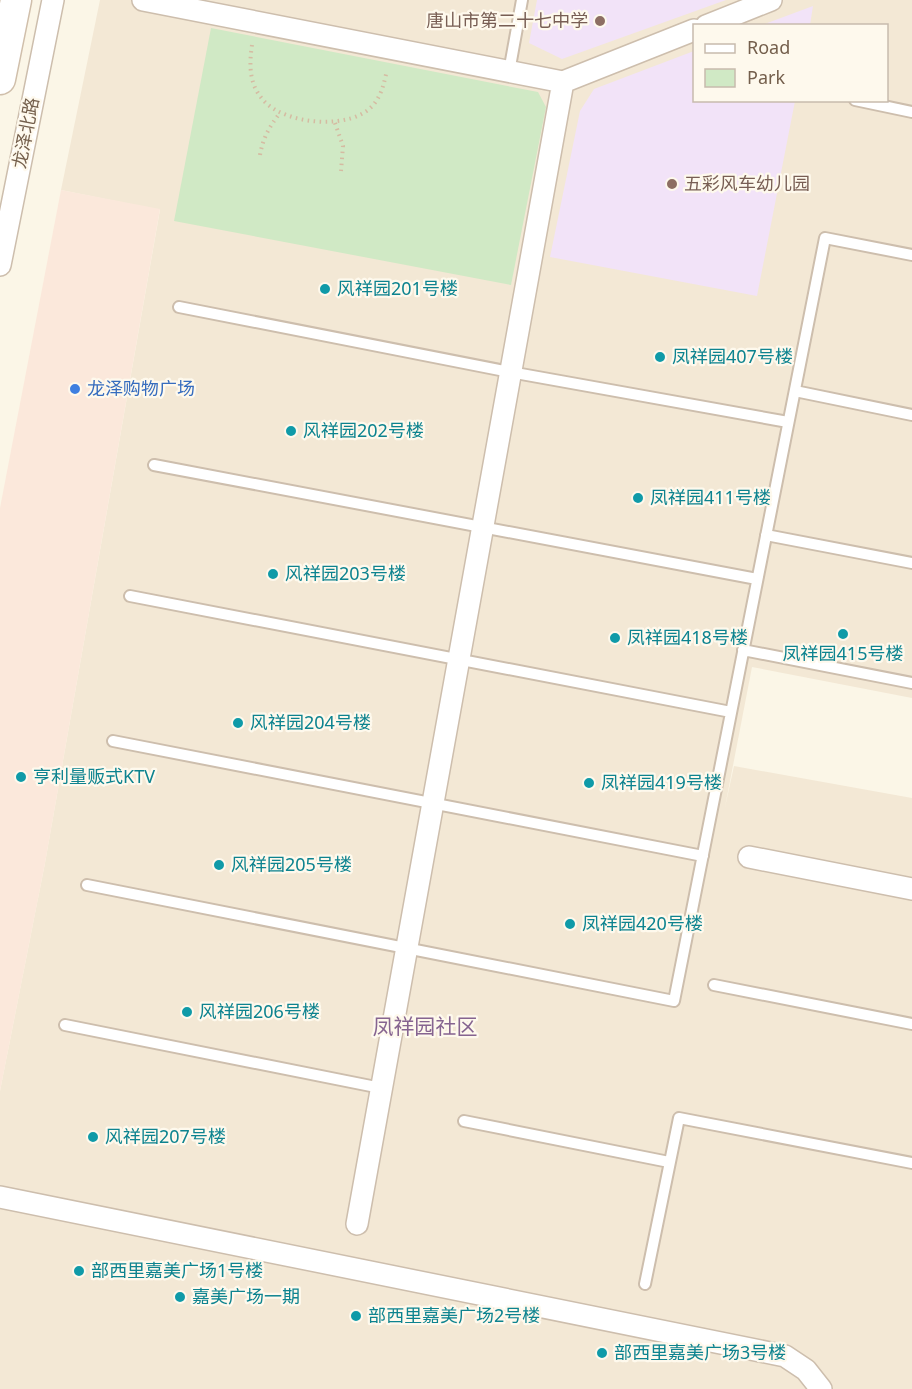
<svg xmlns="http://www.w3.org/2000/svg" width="912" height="1389" viewBox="0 0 912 1389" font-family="'Noto Sans','Noto Sans SC',sans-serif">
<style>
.residential{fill:#f3e8d5;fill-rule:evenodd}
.commercial{fill:#fbe8db}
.education{fill:#f2e3f8}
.green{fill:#d0e9c5}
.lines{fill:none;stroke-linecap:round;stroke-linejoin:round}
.service-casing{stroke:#cdbead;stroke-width:14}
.minor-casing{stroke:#cdbead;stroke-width:24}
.secondary-casing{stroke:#d0bfab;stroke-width:33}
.path{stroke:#d5bba2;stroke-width:4;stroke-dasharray:1.5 4.5;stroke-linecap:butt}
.service{stroke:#fff;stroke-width:10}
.minor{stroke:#fff;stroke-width:21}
.secondary{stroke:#fff;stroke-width:30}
.education-dot{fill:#8d6e63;stroke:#fef9ed;stroke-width:2}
.culture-dot{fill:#0f9aa8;stroke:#fef9ed;stroke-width:2}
.shop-dot{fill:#3f7fe0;stroke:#fef9ed;stroke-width:2}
.labels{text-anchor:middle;stroke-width:4.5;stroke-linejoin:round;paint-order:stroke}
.education-label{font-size:18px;fill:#785e54;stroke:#fef9ed;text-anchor:end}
.street-label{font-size:18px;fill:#745f4c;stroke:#fef9ed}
.culture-label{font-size:18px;fill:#0d838f;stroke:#fef9ed;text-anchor:start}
.shop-label{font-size:18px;fill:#366cbe;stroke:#fef9ed;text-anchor:start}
.quarter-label{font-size:21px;fill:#866490;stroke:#fef9ed}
</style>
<rect width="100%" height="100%" fill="#fbf6e7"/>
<path class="residential" d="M100,0H912V698L752,667L725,807L734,766L912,798V1389H0V1091L45,863L160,210L61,190ZM694,26H886V100H694Z"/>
<path class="commercial" d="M61,190L160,209L45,863L0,1091V508Z"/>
<path class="education" d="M537,0H726L562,59L529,43Z
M813,6L810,25H762Z
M694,51V100L795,101L757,296L550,257L580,111L594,89Z"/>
<path class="green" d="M211,28L538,92L546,107L511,285L174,221Z"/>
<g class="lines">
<defs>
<path id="service" d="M509,72L522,0
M855,100L912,112
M179,307L510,372L788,422
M795,391L912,415
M154,465L757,579
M766,535L912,563
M130,596L731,712
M743,650L912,683
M113,741L703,856
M87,885L674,1001L825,238L912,255
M714,985L912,1024
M65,1025L381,1088
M464,1121L669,1162
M645,1284L679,1118L912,1163"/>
<path id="minor" d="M143,0L563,82L694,30
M706,26L771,0
M0,265L53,0
M749,857L912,889
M0,1197L785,1356L806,1370L821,1389
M357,1224L563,82"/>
<path id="secondary" d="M0,79L16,0"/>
</defs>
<use href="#service" class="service-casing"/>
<use href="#minor" class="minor-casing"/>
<use href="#secondary" class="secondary-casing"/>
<path class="path" d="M252,45C249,65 249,85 264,101C286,125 353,131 374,104C382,94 384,83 387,70
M335,123L343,146L341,171
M260,155C263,138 269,127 280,113"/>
<use href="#service" class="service"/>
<use href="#minor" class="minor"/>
<use href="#secondary" class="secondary"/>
</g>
<g class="education-dot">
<circle cx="600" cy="21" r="6"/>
<circle cx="672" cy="184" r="6"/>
</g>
<g class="culture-dot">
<circle cx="325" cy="289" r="6"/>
<circle cx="660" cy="357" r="6"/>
<circle cx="291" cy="431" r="6"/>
<circle cx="638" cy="498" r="6"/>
<circle cx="273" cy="574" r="6"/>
<circle cx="843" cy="634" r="6"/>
<circle cx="615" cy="638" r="6"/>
<circle cx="238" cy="723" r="6"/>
<circle cx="21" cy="777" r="6"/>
<circle cx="589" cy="783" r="6"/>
<circle cx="219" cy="865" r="6"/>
<circle cx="570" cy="924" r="6"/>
<circle cx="187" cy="1012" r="6"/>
<circle cx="93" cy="1137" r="6"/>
<circle cx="79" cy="1271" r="6"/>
<circle cx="180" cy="1297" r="6"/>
<circle cx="356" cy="1316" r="6"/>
<circle cx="602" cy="1353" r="6"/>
</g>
<circle class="shop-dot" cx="75" cy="389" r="6"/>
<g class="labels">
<g class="education-label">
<text x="588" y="27">唐山市第二十七中学</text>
<text x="684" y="190" text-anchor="start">五彩风车幼儿园</text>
</g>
<g class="street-label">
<text transform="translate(26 133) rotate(-79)" y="6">龙泽北路</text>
</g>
<g class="culture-label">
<text x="337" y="295">风祥园201号楼</text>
<text x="672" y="363">凤祥园407号楼</text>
<text x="303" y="437">风祥园202号楼</text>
<text x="650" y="504">凤祥园411号楼</text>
<text x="285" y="580">风祥园203号楼</text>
<text x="627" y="644">凤祥园418号楼</text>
<text x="843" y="660" text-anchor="middle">凤祥园415号楼</text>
<text x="250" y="729">风祥园204号楼</text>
<text x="33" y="783">亨利量贩式KTV</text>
<text x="601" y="789">凤祥园419号楼</text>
<text x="231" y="871">风祥园205号楼</text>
<text x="582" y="930">凤祥园420号楼</text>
<text x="199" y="1018">风祥园206号楼</text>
<text x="105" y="1143">风祥园207号楼</text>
<text x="91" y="1277">部西里嘉美广场1号楼</text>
<text x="192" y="1303">嘉美广场一期</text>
<text x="368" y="1322">部西里嘉美广场2号楼</text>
<text x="614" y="1359">部西里嘉美广场3号楼</text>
</g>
<g class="shop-label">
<text x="87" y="395">龙泽购物广场</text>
</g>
<g class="quarter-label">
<text x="425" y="1034">凤祥园社区</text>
</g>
</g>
<rect x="693" y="24" width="195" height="78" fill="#fef9ed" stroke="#c7bbad" stroke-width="1.5"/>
<rect x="705" y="44" width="30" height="9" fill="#ffffff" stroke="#c7bbad" stroke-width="1.5"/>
<text x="747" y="54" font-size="18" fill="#745f4c">Road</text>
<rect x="705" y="69" width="30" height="18" fill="#d0e9c5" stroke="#c7bbad" stroke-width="1.5"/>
<text x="747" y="84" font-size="18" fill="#745f4c">Park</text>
</svg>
